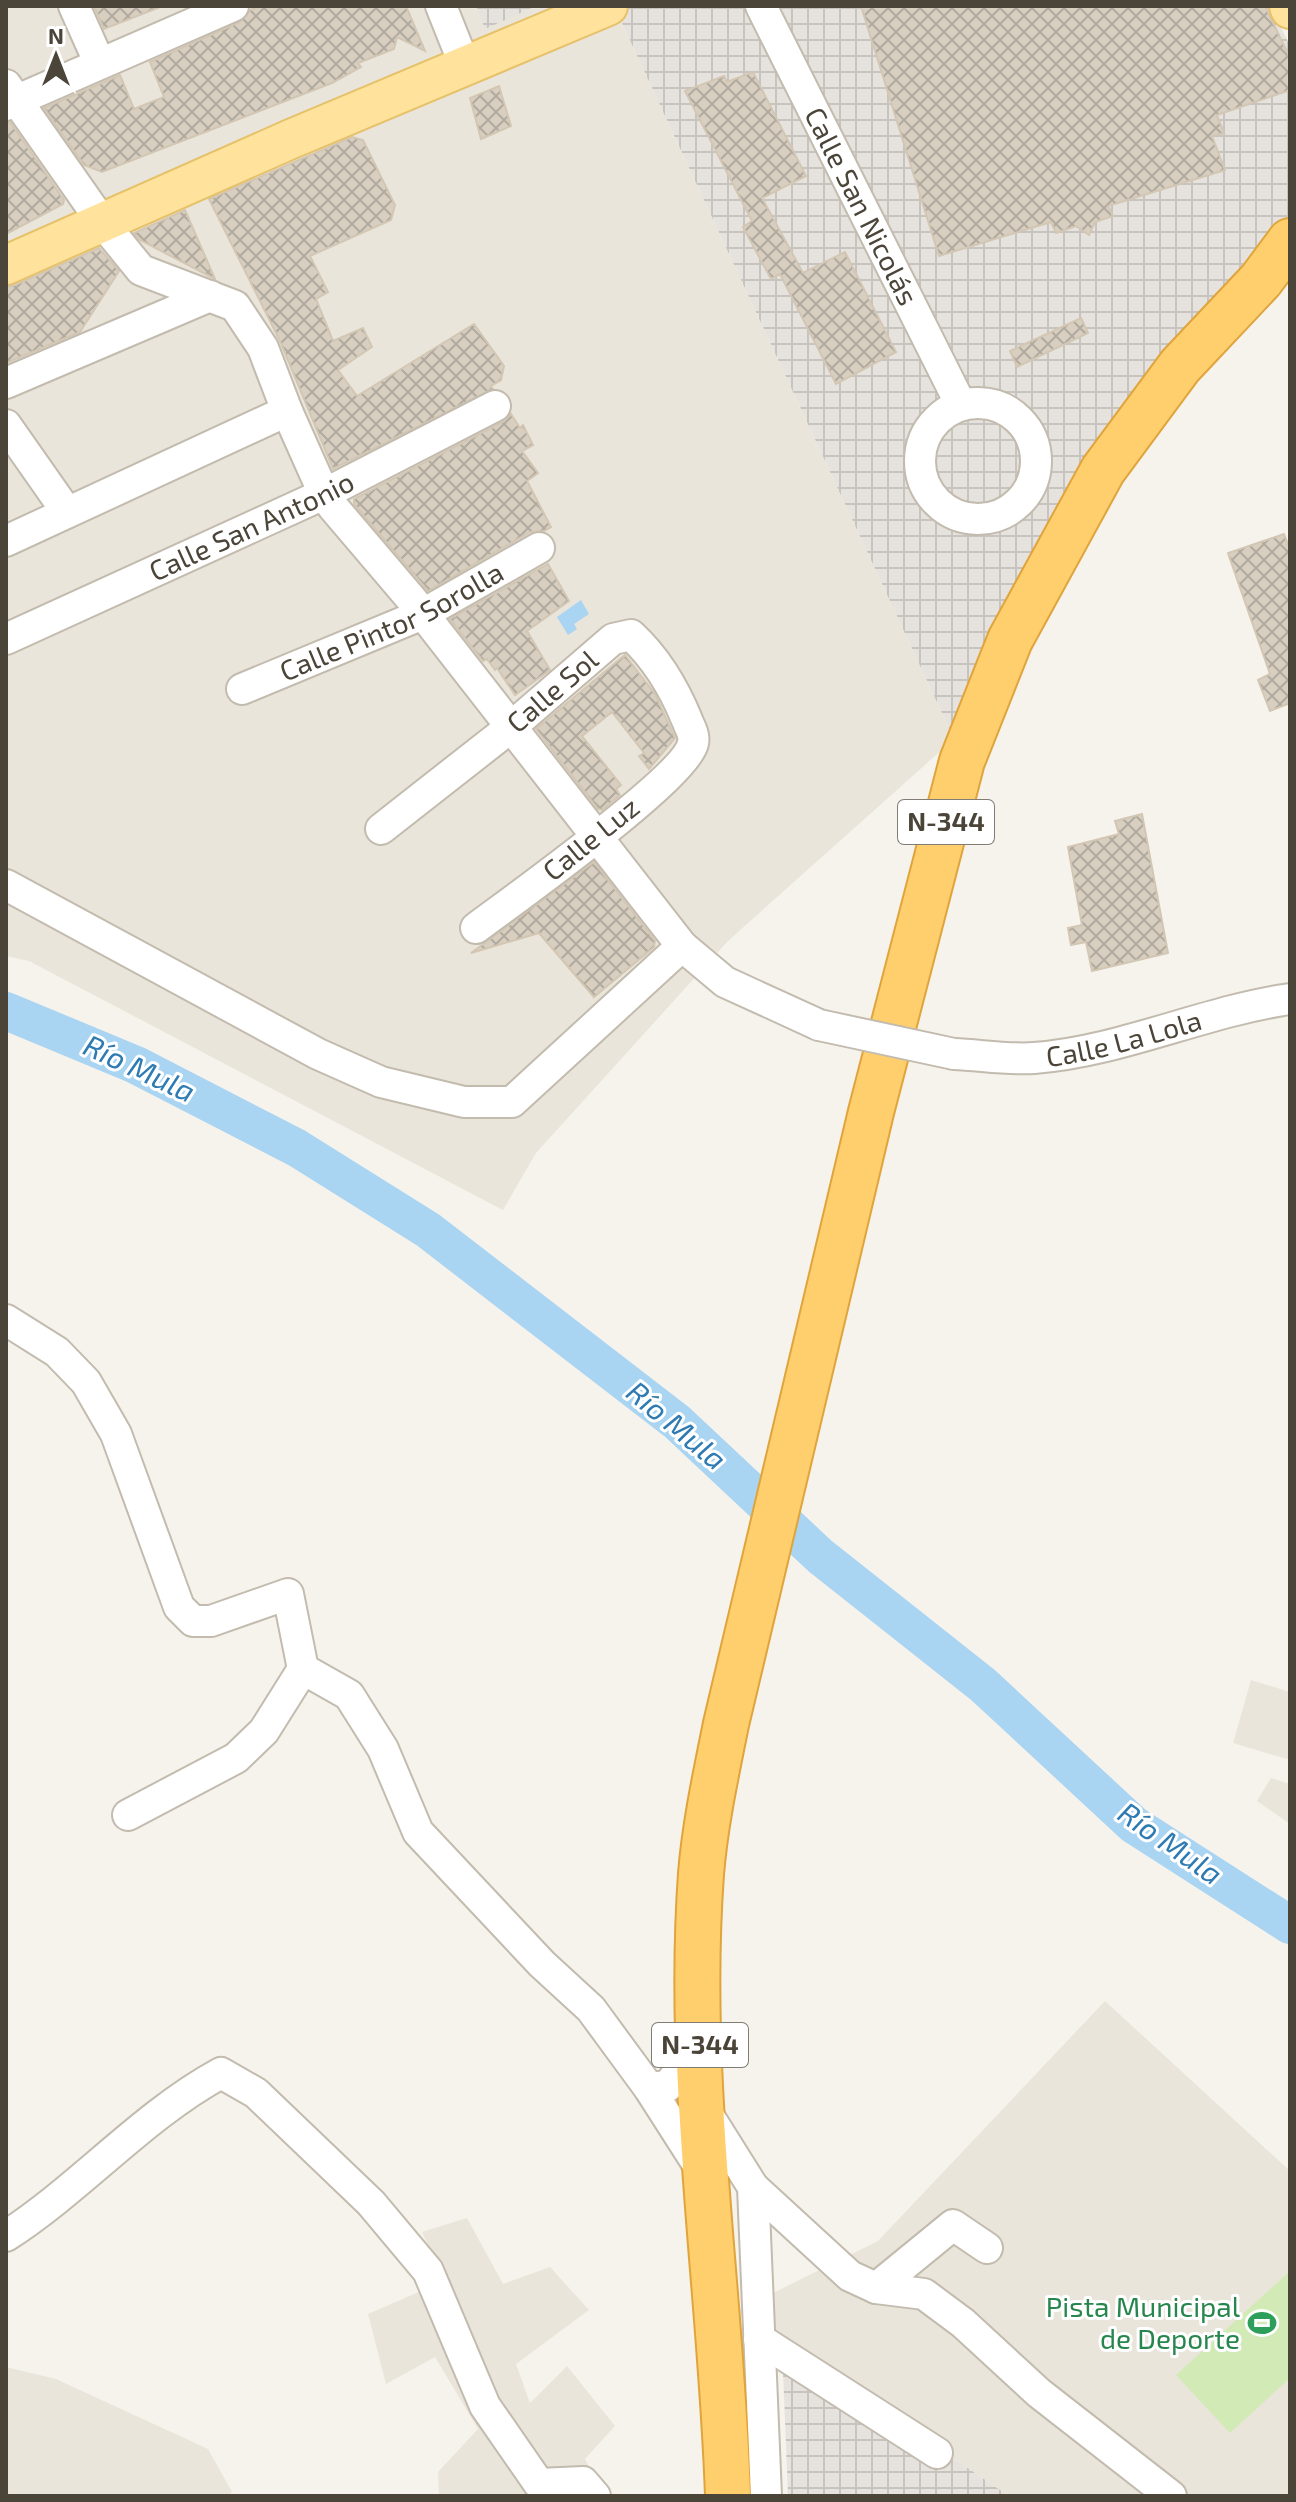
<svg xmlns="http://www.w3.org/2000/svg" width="1296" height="2502" viewBox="0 0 1296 2502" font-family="'Exo 2',sans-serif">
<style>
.residential{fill:#eae5da}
.industrial{fill:url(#industrial-grid)}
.garden{fill:#d2eab5}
.water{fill:#a9d4f2}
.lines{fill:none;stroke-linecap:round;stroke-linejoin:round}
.river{stroke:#a9d4f2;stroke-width:38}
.building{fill:url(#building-cross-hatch);stroke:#d3c7b4;stroke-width:2}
.minor-casing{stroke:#c2bbae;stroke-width:34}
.major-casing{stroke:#e6c16a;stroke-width:42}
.highway-casing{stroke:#e0a43c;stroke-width:48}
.minor{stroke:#fff;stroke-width:30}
.major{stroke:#ffe39c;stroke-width:38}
.highway{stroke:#ffcf6e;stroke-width:44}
.minor-bridge-casing{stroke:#c2bbae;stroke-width:34;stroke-linecap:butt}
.minor-bridge{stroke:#fff;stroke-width:30}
.labels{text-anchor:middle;stroke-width:6;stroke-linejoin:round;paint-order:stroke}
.shield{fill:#fff;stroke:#817c74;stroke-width:2}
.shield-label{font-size:26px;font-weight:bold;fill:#4b4439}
.street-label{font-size:28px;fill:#4b4439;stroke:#fff}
.leisure-label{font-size:28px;fill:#27864d;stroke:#fff;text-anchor:end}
.water-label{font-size:30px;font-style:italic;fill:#2e7ab2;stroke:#fff}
</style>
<defs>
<pattern id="industrial-grid" width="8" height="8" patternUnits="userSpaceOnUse" patternTransform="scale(2)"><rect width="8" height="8" fill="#e6e2dd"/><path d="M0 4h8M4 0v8" fill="none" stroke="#c7c3be"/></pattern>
<pattern id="building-cross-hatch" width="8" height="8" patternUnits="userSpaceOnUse" patternTransform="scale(2)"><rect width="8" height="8" fill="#d8cfc1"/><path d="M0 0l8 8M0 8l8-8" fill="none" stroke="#b1aa9e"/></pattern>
</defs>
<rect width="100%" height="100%" fill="#f6f3ec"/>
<path class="residential" d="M6,6H476L485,28L536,6H614L954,739L728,941L536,1153L503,1210L29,961L6,956Z
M1251,1680L1290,1692V1760L1233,1743Z
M1271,1778L1290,1784V1824L1257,1801Z
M1105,2001L1290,2171V2496H1009L737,2311L878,2241Z
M467,2218L503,2284L550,2267L589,2310L516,2364L530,2403L567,2366L615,2426L585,2459L605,2496H439L438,2472L478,2429L435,2357L386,2384L368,2314L444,2281L422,2232Z
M6,2367L56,2379L208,2449L232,2492L227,2496H6Z"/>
<path class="industrial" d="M476,6H536L485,29Z
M614,6H1271L1290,46V217L1217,296L954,739Z
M792,2359L953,2458L1009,2496H788L783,2371Z"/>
<path class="garden" d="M1290,2271V2378L1230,2433L1176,2375Z"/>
<path class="water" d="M581,600L589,614L574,624L577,629L568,635L557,617Z"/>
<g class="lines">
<path class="river" d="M6,1011L136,1065L297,1148L428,1230L677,1422L820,1556L983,1685L1134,1825L1290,1925"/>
</g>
<path class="building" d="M94,6H160V7L104,29Z
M260,6H406L425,51L397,37L394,49L358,63L361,67L332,83L102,172L84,165L44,108L120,75L134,109L164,97L150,62L240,22L250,10Z
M861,6H1265L1290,58V90L1217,115L1224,133L1212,136L1225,170L1108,206L1113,216L1095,222L1089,235L1076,226L1056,233L1051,222L939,256Z
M753,72L806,176L762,198L803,273L845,252L896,352L836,384L780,274L771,279L743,227L752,221L685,91L724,76L727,82Z
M499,86L511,126L481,139L470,98Z
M10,122L64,200L63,204L6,234V123Z
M352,137L363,140L395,205L391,220L310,256L328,292L316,299L333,341L363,328L372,347L338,370L357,396L474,324L504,366L501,380L491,386L493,389L333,469L280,341L209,199Z
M185,210L215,279L140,240L134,233Z
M99,248L119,271L80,332L6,363V287L15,285Z
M1081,318L1088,333L1017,367L1010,351Z
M511,414L520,428L523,425L533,445L522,451L538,473L527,481L551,527L544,531L530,532L428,591L354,504V499L503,422Z
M1284,534L1290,550V703L1270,711L1258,680L1270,674L1228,553Z
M548,564L569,601L527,631L550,670L515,695L497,668L495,670L487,659L483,661L450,619Z
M625,655L655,694L675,738L649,769L639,756L644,753L612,712L582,736L621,785L616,789L620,795L602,810L598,809L536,729Z
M1142,814L1168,953L1092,971L1086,942L1071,945L1068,928L1082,925L1068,847L1119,834L1115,821Z
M594,862L655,941L654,947L594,997L539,933L471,953Z"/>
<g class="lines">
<defs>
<g id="minor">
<path d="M74,6L99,62"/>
<path d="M441,6L465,66"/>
<path id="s1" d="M761,6L961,405"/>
<path d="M6,85L102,222L141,270L235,306L263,348L287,411L324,494L333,507L413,601L682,946L725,982L819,1025"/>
<path d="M6,105L233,6"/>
<path d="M6,383L210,296"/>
<circle cx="978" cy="461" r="58"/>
<path d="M6,425L67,512"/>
<path d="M6,541L287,411"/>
<path id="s2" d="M6,639L324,494L495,406"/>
<path id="s3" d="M242,689L423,614L539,548"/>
<path id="s4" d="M381,829L511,727L613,639L631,635C657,659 674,688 687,720C690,728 695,735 693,743C686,777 512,901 476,928"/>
<path d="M6,885L318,1054L381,1082L464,1102H512L682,946"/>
<path id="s5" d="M954,1054C980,1055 1008,1060 1034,1058C1119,1052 1205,1011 1290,999"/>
<path d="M6,1320L57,1352L86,1382L116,1434L179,1607L193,1621H211L288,1594L303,1669L349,1695L383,1749L418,1832L542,1964L591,2009L649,2088L704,2174"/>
<path d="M128,1815L236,1758L264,1731L303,1669"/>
<path d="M649,2088L668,2086L689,2058L694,2037"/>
<path d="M706,2112L753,2187L766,2496"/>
<path d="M753,2187L850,2276L876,2288L924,2294L963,2323L1039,2393L1171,2496"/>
<path d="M6,2236C82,2187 142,2116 221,2073L256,2093L371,2203L428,2271L485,2406L539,2484L583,2482L595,2496"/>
<path d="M876,2288L953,2225L987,2248"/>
<path d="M759,2339L937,2453"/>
</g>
<path id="major" d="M1289,6L1290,9
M6,265L291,139L608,6"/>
<path id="highway" d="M728,2496C721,2289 686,2081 701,1874C705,1824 716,1774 726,1724L871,1112L962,761L1010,640L1103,470L1180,366L1261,280L1290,241"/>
</defs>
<use href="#minor" class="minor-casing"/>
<use href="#major" class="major-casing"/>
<use href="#highway" class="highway-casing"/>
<use href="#minor" class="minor"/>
<use href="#major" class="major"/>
<use href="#highway" class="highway"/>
<defs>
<path id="minor-bridge" d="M819,1025L954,1054"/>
</defs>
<use href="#minor-bridge" class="minor-bridge-casing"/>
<use href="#minor-bridge" class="minor-bridge"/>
</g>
<defs>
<symbol id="stadium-bare" viewBox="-9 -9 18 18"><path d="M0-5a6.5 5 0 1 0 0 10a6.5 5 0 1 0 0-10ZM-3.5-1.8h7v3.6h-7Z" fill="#2e9e5b" stroke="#fff" stroke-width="2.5" paint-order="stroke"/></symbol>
</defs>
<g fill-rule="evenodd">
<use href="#stadium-bare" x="1242" y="2303" width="40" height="40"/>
</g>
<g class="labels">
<g class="shield">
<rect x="898" y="800" width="96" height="44" rx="6"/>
<rect x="652" y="2023" width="96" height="44" rx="6"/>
</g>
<g class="shield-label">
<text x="946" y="831">N-344</text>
<text x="700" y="2054">N-344</text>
</g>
<g class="street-label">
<text dy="10" stroke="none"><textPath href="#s1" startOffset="224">Calle San Nicolás</textPath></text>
<text dy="10" stroke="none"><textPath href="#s2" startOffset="270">Calle San Antonio</textPath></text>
<text dy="10" stroke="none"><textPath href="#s3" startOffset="164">Calle Pintor Sorolla</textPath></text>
<text dy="10" stroke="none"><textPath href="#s4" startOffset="220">Calle Sol</textPath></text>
<text transform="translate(591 839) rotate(-39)" y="10">Calle Luz</text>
<text dy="10" stroke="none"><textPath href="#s5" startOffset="172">Calle La Lola</textPath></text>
</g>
<g class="leisure-label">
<text x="1240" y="2317">Pista Municipal<tspan x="1240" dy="32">de Deporte</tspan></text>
</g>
<g class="water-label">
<text transform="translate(139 1069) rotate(25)" y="10">Río Mula</text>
<text transform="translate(676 1426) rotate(40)" y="10">Río Mula</text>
<text transform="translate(1170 1844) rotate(35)" y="10">Río Mula</text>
</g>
</g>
<rect width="1296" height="2502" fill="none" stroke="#4b4439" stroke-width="16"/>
<g transform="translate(56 56)" stroke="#ffffff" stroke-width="6" paint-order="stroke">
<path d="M0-6L14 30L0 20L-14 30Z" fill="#4b4439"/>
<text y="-12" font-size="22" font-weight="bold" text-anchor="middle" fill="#4b4439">N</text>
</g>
</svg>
